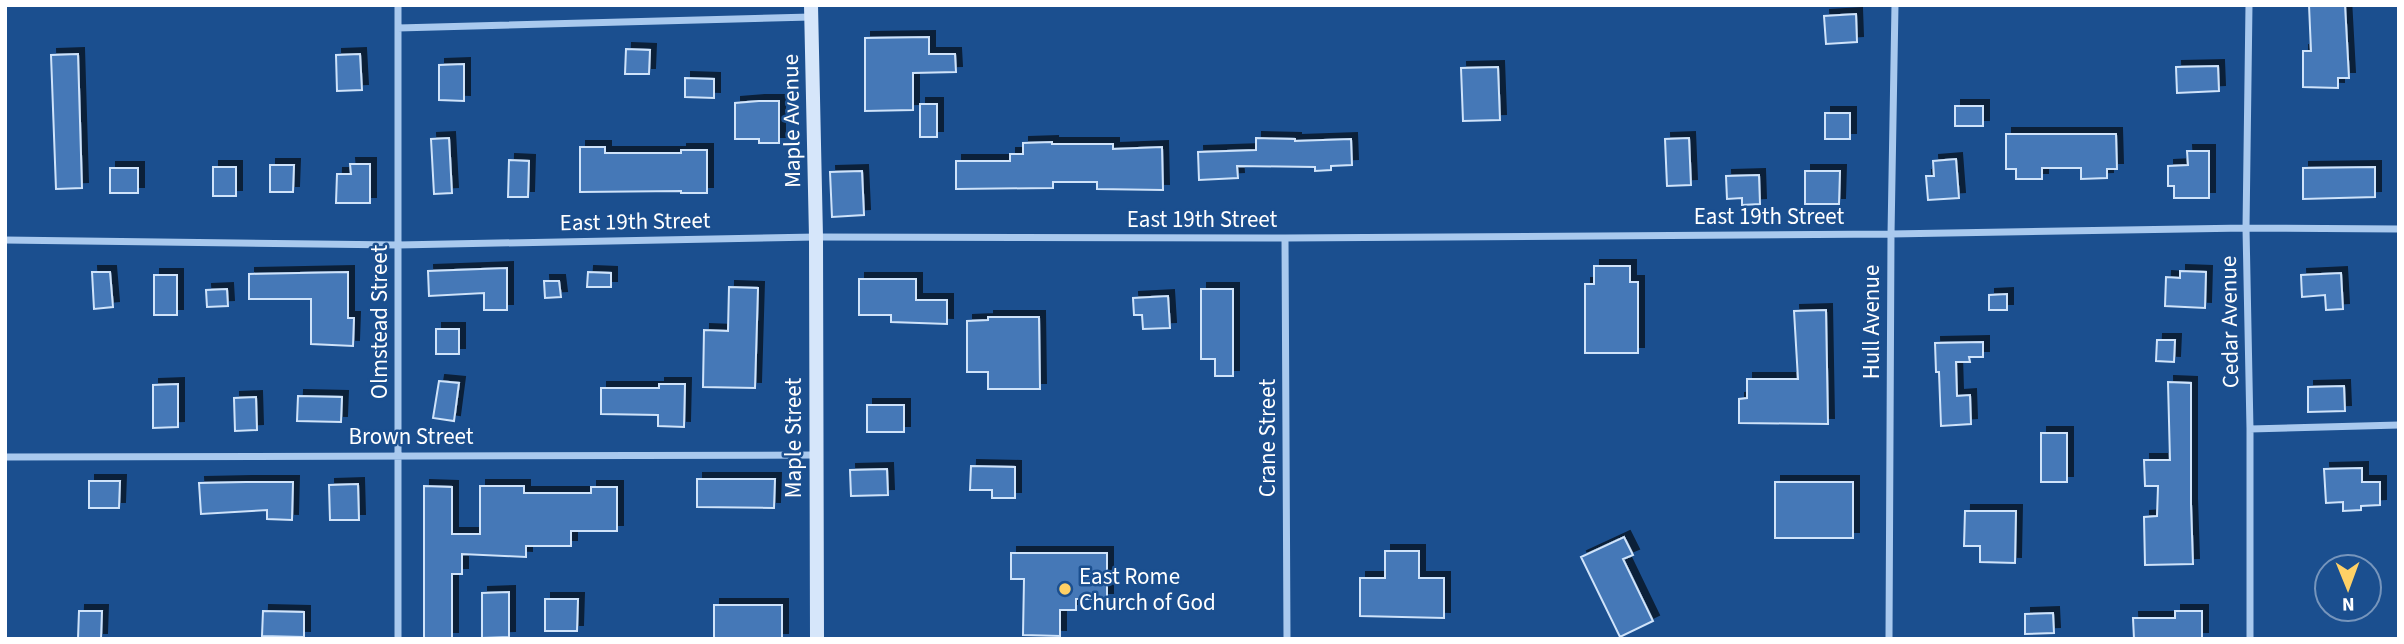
<svg xmlns="http://www.w3.org/2000/svg" width="2404" height="644" viewBox="0 0 2404 644" font-family="'Source Sans 3',sans-serif">
<style>
.building{fill:#4478b7;stroke:#cfe3fa;stroke-width:2;filter:url(#shadow)}
.lines{fill:none;stroke-linecap:round;stroke-linejoin:round}
.street{stroke:#a9c9ee;stroke-width:7}
.secondary{stroke:#d6e6fa;stroke-width:14}
.poi-dot{fill:#ffd166;stroke:#1b4f8f;stroke-width:2.5}
.labels{text-anchor:middle;stroke-width:5;stroke-linejoin:round;paint-order:stroke}
.street-label{font-size:23px;fill:#fff;stroke:#1b4f8f}
.poi-label{font-size:23px;fill:#fff;stroke:#1b4f8f;text-anchor:start}
</style>
<defs>
<filter id="shadow"><feDropShadow dx="6" dy="-6" stdDeviation="0" flood-color="#0009"/></filter>
</defs>
<rect width="100%" height="100%" fill="#1b4f8f"/>
<path class="building" d="M2309,5H2345L2349,78H2338V88L2303,87V51H2311Z
M1856,14L1857,42L1826,44L1824,16Z
M929,37V54H955L956,72L913,73V110L865,111V38Z
M626,49L650,50L649,74H625Z
M78,54L82,188L56,189L51,55Z
M360,54L362,90L337,91L336,55Z
M464,64V101L439,100V65Z
M2218,66L2219,91L2177,93L2176,67Z
M1498,67L1500,120L1463,121L1461,68Z
M685,78L714,79V98L685,97Z
M759,101H779V143H759V139H735V103Z
M920,104H937V137H920Z
M1955,106H1983V126H1955Z
M1825,113H1850V139H1825Z
M2006,134H2116L2117,169H2107V178L2081,179V168H2042V179H2016V169H2006Z
M449,138L452,193L434,194L431,139Z
M1256,138L1295,139V141L1351,139L1352,165L1331,166V170L1315,171V167L1237,166L1238,178L1199,180L1198,152L1256,150Z
M1689,138L1691,185L1667,186L1665,139Z
M1052,142V144H1113V149L1162,147L1163,190L1097,189V182H1053V188L956,189V161H1010V154H1023V143Z
M580,147H605V153H681V150H707V193H681V191L580,192Z
M2187,151H2209V198H2174V186H2168V166L2188,165Z
M1956,159L1959,198L1928,200L1926,176H1934L1933,161Z
M509,160L529,161L528,197H508Z
M350,164H370V203H336L337,174H351Z
M270,165H294L293,192H270Z
M213,167H236V196H213Z
M2375,167V197L2303,199V168Z
M110,168H138V193H110Z
M862,171L864,215L832,217L830,172Z
M1805,171H1840L1839,204H1805Z
M1759,175L1760,204L1742,205V198L1727,199L1726,176Z
M1594,266H1630V282H1638V353H1585V284H1594Z
M507,268V310H484V293L429,296L428,271Z
M2180,271L2206,272L2205,308L2165,306L2166,277L2180,278Z
M92,272H110L113,307L94,309Z
M348,272V318H354L353,346L311,344V299H249V274Z
M588,272L611,273V287H587Z
M2341,273L2343,309L2326,310L2325,295L2302,297L2301,275Z
M154,275H177V315H154Z
M859,279H916V300H947V324L891,322V315H859Z
M544,281H559L561,297L545,298Z
M729,287L758,288L755,388L703,387L704,330L728,331Z
M227,289L228,306L207,307L206,290Z
M1201,289H1233V376H1215V359H1201Z
M2007,294V310H1989V295Z
M1168,296L1170,328L1143,329L1142,315H1134L1133,298Z
M1826,310L1828,424L1739,423V399L1747,398V379H1798L1794,311Z
M988,317H1039L1040,389H988V372H967V321L988,320Z
M436,329H459V354H436Z
M2157,340H2175L2174,362L2156,361Z
M1983,342V357H1969L1970,362H1956L1957,396L1970,395L1971,424L1941,426L1939,372H1936L1935,343Z
M439,381L459,383L454,421L433,418Z
M2168,382L2191,383V504L2193,564L2145,565L2144,517L2157,516L2158,486H2145L2144,460H2170Z
M178,384V427L153,428V385Z
M659,384H685L684,427L658,426V415L601,414V388H659Z
M2344,386L2345,411L2308,412V387Z
M298,396L342,397L341,422L297,421Z
M256,397L257,430L235,431L234,398Z
M867,405H904V432H867Z
M2041,433H2067V482H2041Z
M971,466L1015,467V498H992V490H970Z
M2362,468V482H2380V505L2361,506V510L2343,511V502L2326,503L2324,469Z
M887,469L888,495L851,496L850,470Z
M697,479H775L774,508L697,507Z
M89,481H120L119,508H89Z
M246,482H293L292,520L267,519V510L201,514L199,483Z
M1775,482H1853V538H1775Z
M358,484L359,520H330L329,485Z
M424,486L452,487V534H480V486H524V493H591V487H617V531H571V546H526V557L462,554V574H452V638H424Z
M1965,511H2016L2015,563L1980,562V546H1964Z
M1624,537L1633,555L1623,559L1653,621L1620,637L1581,557Z
M1385,551H1419V578H1444V618L1360,616V578H1385Z
M1011,553H1107V599H1076V610H1060V636L1023,635L1024,579H1011Z
M509,592V637L482,638V593Z
M545,599H578L577,631H545Z
M714,605H782V639H714Z
M79,611H102L101,639H78Z
M263,611L304,612V637L262,636Z
M2175,611H2202V638L2134,639L2133,618H2175Z
M2053,613L2054,633L2025,634V614Z"/>
<g class="lines">
<path class="street" d="M398,5V639
M2249,5L2246,228L2250,429V639
M398,28L811,17
M1285,238L1287,639
M5,240L398,245L816,237L1285,238L1891,234L2246,228L2399,229
M2250,429L2399,425
M5,457L816,455
M1889,639L1891,234L1895,5"/>
<path class="secondary" d="M811,5L816,237L817,639"/>
</g>
<circle class="poi-dot" cx="1065" cy="589" r="7"/>
<g class="labels">
<g class="street-label">
<text transform="translate(791 121) rotate(-91)" y="8">Maple Avenue</text>
<text x="1769" y="224">East 19th Street</text>
<text x="1202" y="227">East 19th Street</text>
<text transform="translate(635 221) rotate(-1)" y="8">East 19th Street</text>
<text transform="translate(379 322) rotate(-90)" y="8">Olmstead Street</text>
<text transform="translate(1871 322) rotate(-90)" y="8">Hull Avenue</text>
<text transform="translate(2229 322) rotate(-91)" y="8">Cedar Avenue</text>
<text x="411" y="444">Brown Street</text>
<text transform="translate(793 438) rotate(-90)" y="8">Maple Street</text>
<text transform="translate(1267 438) rotate(-90)" y="8">Crane Street</text>
</g>
<g class="poi-label">
<text x="1079" y="584">East Rome<tspan x="1079" dy="26">Church of God</tspan></text>
</g>
</g>
<rect width="2404" height="644" fill="none" stroke="#ffffff" stroke-width="14"/>
<g transform="translate(2348 588) rotate(179)"><circle r="33" fill="#1b4f8f" stroke="#7695bc" stroke-width="2"/>
<path d="M0-5L12 26L0 18L-12 26Z" fill="#ffd166"/>
<text y="-10" font-size="19" font-weight="bold" text-anchor="middle" fill="#ffffff">N</text>
</g>
</svg>
